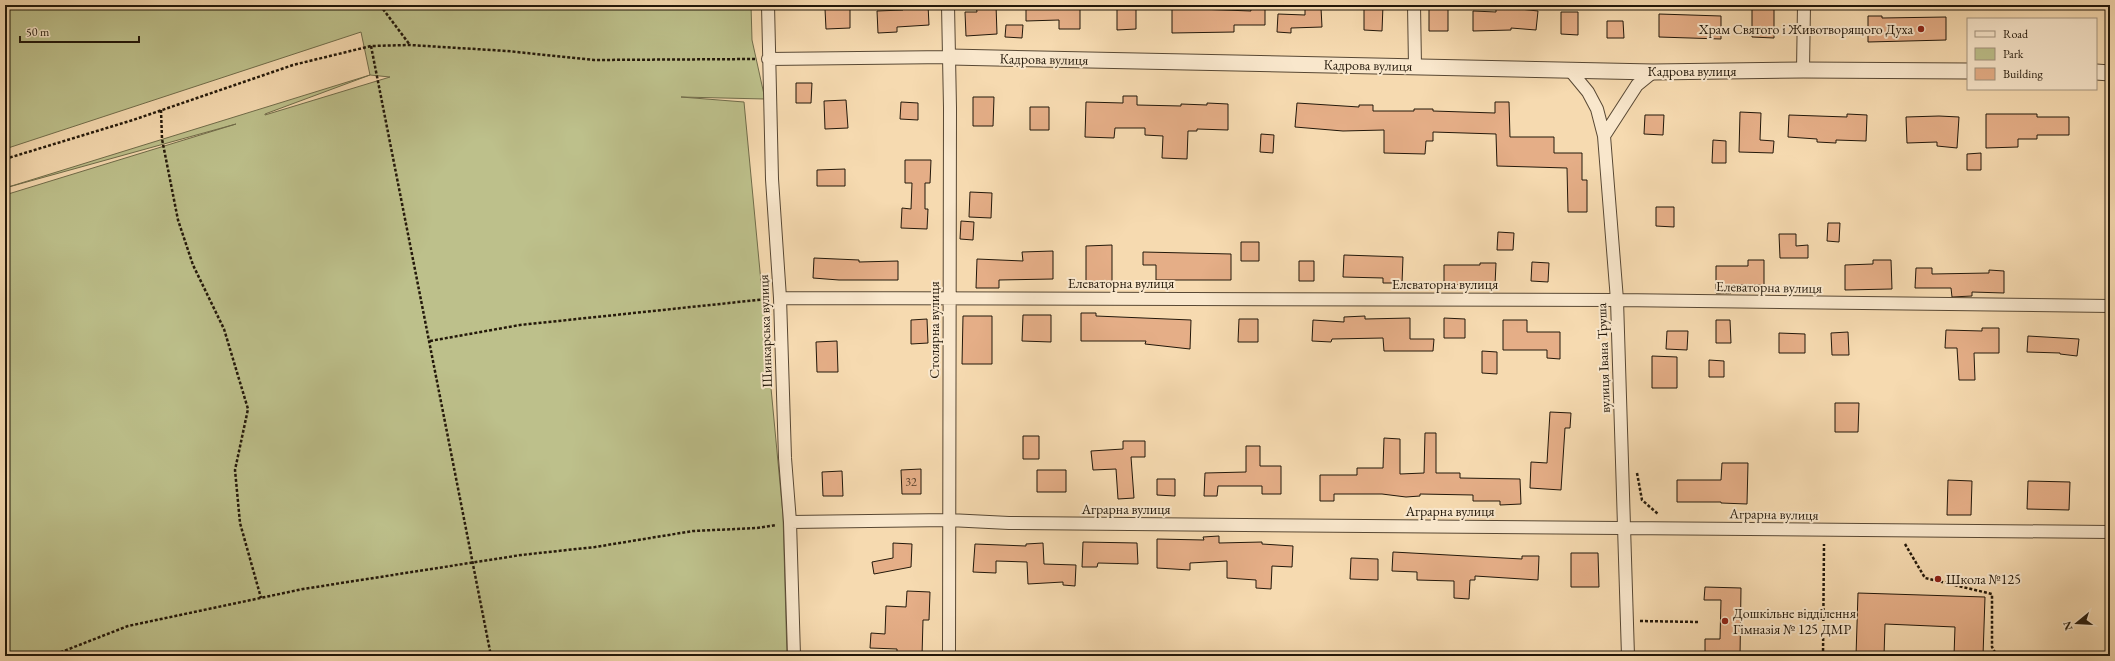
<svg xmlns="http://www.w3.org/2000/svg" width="2115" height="661" viewBox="0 0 2115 661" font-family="'EB Garamond',serif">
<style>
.green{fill:#bdc08b;stroke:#706c4a;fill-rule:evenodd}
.building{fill:#e5ae87;stroke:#23180a}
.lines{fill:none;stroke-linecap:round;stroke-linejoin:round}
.minor-casing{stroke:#584834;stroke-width:14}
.tertiary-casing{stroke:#584834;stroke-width:17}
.path{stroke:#23180a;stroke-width:2.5;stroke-dasharray:3 2;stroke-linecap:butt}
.minor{stroke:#f9e7cc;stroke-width:12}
.tertiary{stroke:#f9e7cc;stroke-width:15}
.poi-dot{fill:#8f2418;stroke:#f9e7cc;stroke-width:1.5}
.labels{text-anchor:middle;stroke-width:4;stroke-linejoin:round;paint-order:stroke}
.number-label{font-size:12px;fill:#543e29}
.poi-label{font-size:14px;fill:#23180a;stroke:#f9e7cc;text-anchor:start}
.street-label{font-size:14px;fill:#23180a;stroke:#f9e7cc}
</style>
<rect width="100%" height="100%" fill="#f6dab0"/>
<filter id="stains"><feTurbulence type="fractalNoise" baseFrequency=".005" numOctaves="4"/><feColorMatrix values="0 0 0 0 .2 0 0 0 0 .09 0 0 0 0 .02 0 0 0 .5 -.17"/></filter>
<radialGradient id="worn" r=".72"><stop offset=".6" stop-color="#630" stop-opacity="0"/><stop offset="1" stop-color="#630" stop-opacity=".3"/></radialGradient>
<path class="green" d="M5,5H751L752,40L765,99L681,97L744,102L783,515L787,656H5V195L236,124L5,188L370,75L361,32L5,149ZM370,75L390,77L265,115V114Z"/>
<path class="building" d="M903,5H928L929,25L897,27V32L878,33L877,11L903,10Z
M976,5H996L997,34L966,36L965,12H977Z
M1026,5L1080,7V29H1059V20L1026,21Z
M1250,5H1265V25H1234V32L1172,33V8L1251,11Z
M1364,5H1383L1382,31L1364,30Z
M1429,5H1448V31H1429Z
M1496,5H1511V8L1538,11L1536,30L1511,28V30L1473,31V11L1496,12Z
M1752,7H1774V38L1752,37Z
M850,8V28L826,29L825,9Z
M1117,8H1136V29L1117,30Z
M1305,8H1321L1322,27L1291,28V33L1277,32L1278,14L1305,15Z
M1561,12H1578V35L1561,34Z
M1659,14L1721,16V39L1659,37Z
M1868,16H1882V18L1946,17V40L1868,42Z
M1607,21H1623L1624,38H1607Z
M1006,25H1023L1022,38L1005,37Z
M796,83H812L811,103H796Z
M1123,96H1137V105L1181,106V104L1207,105V103L1228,104V130L1197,129V131H1188L1187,159L1162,158L1163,136L1145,135V128H1115L1114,138L1085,137L1086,102L1123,103Z
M973,97H994L993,126H973Z
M846,100L848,128L825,129L824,101Z
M901,102L918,103V120L900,119Z
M1495,102H1509L1510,137H1554V153H1582V180H1587V212H1568L1567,168L1497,166L1496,134L1433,132V141H1426L1425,154L1384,153V130L1343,131L1295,127L1297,103L1359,107V105H1373V111H1414V109H1433V111L1495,113Z
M1030,107H1049V130H1030Z
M1740,112L1761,113L1760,140L1774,141L1773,153L1739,152Z
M1847,114L1867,115L1866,141L1836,140V143L1817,142V139L1788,137L1789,115L1847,117Z
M1986,114H2037V117H2069V135H2037V139H2018V147L1986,148Z
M1645,115H1664L1663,135L1644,134Z
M1939,116L1959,117L1957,148L1937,146V142L1907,143L1906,117Z
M1261,134L1274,135L1273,153L1260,152Z
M1713,140L1726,141V163H1712Z
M1981,153V170H1967V154Z
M905,160H931L930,183H925V209H928L927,229L901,228L902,208L911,209L912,183H905Z
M845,169V186H817V170Z
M970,192L992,193L991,218L969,217Z
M1656,207H1674V227L1656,226Z
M961,221L974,222L973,240L960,239Z
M1828,223H1840L1839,242L1827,241Z
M1498,232L1514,233L1513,250H1497Z
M1779,234H1796V246L1808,245V258H1780Z
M1241,242H1259V261H1241Z
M1112,245V282L1086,283V246Z
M1053,251V279L999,280V288H976L977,259L1023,261L1022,252Z
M1143,252L1231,254V280H1156V265H1143Z
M1344,255L1403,257L1402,283H1383V278L1343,277Z
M814,258L859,260V262L898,261V280H839L813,278Z
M1748,260H1764V285H1731V293H1716V266H1748Z
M1873,260H1891L1892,289L1845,290V265L1873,264Z
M1299,261H1314V281H1299Z
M1532,262L1549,263L1548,282L1531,281Z
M1480,263H1496L1495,285L1444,284V265H1480Z
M1916,268H1932V274L1989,273V270L2004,271V293L1972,292V296L1952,297L1951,288H1915Z
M1081,313H1096V316L1191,320L1190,349L1145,344L1146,341H1081Z
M1023,315H1051V342L1022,341Z
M963,316H992V364H962Z
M1365,316V319L1410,318V339H1434L1433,351H1384L1383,338L1332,339L1331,342L1312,341L1313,320L1344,322V317Z
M1444,318L1465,319V338H1444Z
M927,319L928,343L911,344V320Z
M1239,319H1258V342H1238Z
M1503,320H1527V332H1560V359L1547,358V350H1503Z
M1716,320H1730L1731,343H1716Z
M1982,328H1999V353H1974L1975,380H1959L1957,348H1945L1946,330L1982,331Z
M1667,331H1688L1687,350L1666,349Z
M1848,332L1849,355H1832L1831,333Z
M1779,333L1805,334V353H1779Z
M2028,336L2079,339L2077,356L2060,354V353L2027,352Z
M837,341L838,372H817L816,342Z
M1482,351L1497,352V374L1482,373Z
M1652,356L1677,357V388H1652Z
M1709,360L1724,361V377H1709Z
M1835,403H1859L1858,432H1835Z
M1550,412L1571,413L1570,428H1565L1561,490L1530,488L1531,462L1547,463Z
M1425,433H1436V473H1460V478L1520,479L1521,504L1500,505V501H1473V495L1420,494V496L1406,497L1382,494H1334V501H1320V475H1357V468H1383L1384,438L1400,439V474L1424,473Z
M1023,436H1039V459H1023Z
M1123,441H1145V457H1131L1134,498L1118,499L1116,469L1093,470L1091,451L1123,449Z
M1246,446H1260V466H1281V494H1262V486H1218L1217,496H1204L1205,473L1246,472Z
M1722,463H1748L1747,504L1721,503V502H1677V480H1721Z
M921,469V494H902L901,470Z
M1037,470H1066V492H1037Z
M842,471L843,496H823L822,472Z
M1157,479H1175V496L1157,495Z
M1948,480L1972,481L1971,515H1947Z
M2028,481L2070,482L2069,510L2027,509Z
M1219,536V543L1262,542V544L1293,546L1292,567L1272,566L1271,589L1256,588V580L1227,578V561L1190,563V570L1157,568V539L1204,540L1203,537Z
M1083,542L1137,543L1138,564L1098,563L1097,567H1082Z
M893,543L912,544L911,567L874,574L872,562L893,558Z
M1043,543L1044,564L1076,565L1075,586L1063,585V582L1028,584L1027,562L996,561V573L973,572L975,544L1026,546V544Z
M1393,552L1522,559V556H1539L1538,580L1475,576V580H1470L1469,599L1454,598V581L1417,580V572L1392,571Z
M1571,553H1598L1599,587H1571Z
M1351,558L1378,559V580L1350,579Z
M1705,587L1741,588L1740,656H1705V639H1720L1721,600H1704Z
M907,591L930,592L929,620H923L922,656H897V649L870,648L871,633L885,634L886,606L906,607Z
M1858,593L1985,597L1983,656H1954L1955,627L1885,624L1884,656H1856Z"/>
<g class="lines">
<defs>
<path id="minor" d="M768,5L772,179L780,298L785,458L790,522L794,656
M948,5L950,108L949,656
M1414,5L1415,66
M768,59L950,57
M1569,69L1588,92L1597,109L1604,136L1617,300L1628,656
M1803,70L1804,5
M1604,136L1637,85L1653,72
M780,298L1617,300L2110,306
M790,522L949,520L1009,523L2110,532"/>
<path id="tertiary" d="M950,57L1653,72L1803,70L1968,71
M2096,72L2110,73"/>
</defs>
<use href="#minor" class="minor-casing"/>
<use href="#tertiary" class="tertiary-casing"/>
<path class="path" d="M380,5L410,45
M371,46L491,656
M161,110L162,139L178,220L193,265L224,329L248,409L235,470L240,523L261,598
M5,159L133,120L293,65L371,46L410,45L507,51L594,60L756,59
M430,341L520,325L767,299
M1637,473L1642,500L1658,514
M1905,544L1925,578L1992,594V647L1997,656
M1640,621L1700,622
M51,656L128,626L303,589L521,555L595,547L693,531L757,528L776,525
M1823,656L1824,544"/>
<use href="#minor" class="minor"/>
<use href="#tertiary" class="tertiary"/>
</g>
<g class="poi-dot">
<circle cx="1921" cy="29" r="4"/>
<circle cx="1938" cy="579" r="4"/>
<circle cx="1725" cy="621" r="4"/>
</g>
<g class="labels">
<g class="number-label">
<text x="911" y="486">32</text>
</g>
<g class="poi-label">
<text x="1913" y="34" text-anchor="end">Храм Святого і Животворящого Духа</text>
<text x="1946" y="584">Школа №125</text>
<text x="1733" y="618">Дошкільне відділення<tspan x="1733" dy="16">Гімназія № 125 ДМР</tspan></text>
</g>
<g class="street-label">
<text transform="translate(1044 59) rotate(1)" y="5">Кадрова вулиця</text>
<text transform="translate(1368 65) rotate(1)" y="5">Кадрова вулиця</text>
<text x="1692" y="76">Кадрова вулиця</text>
<text x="1121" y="288">Елеваторна вулиця</text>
<text x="1445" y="289">Елеваторна вулиця</text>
<text transform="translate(1769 287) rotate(1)" y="5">Елеваторна вулиця</text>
<text transform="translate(934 330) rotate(-90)" y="5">Столярна вулиця</text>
<text transform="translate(765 331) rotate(-92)" y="5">Шинкарська вулиця</text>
<text transform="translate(1603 358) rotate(-92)" y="5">вулиця Івана Труша</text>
<text x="1126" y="514">Аграрна вулиця</text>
<text x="1450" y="516">Аграрна вулиця</text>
<text transform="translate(1774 514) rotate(1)" y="5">Аграрна вулиця</text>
</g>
</g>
<rect width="2115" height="661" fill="none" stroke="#f6dab0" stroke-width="20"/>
<rect x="6" y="6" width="2103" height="649" fill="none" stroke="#23180a" stroke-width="2"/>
<rect x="10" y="10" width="2095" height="641" fill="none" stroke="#23180a"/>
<rect x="1967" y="18" width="130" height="72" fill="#f9e7cc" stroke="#a3947e"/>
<rect x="1975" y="31" width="20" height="6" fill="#f9e7cc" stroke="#a3947e"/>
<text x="2003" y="38" font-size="12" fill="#23180a">Road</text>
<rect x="1975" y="48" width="20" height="12" fill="#bdc08b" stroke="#a3947e"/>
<text x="2003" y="58" font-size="12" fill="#23180a">Park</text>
<rect x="1975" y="68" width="20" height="12" fill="#e5ae87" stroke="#a3947e"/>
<text x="2003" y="78" font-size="12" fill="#23180a">Building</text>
<g transform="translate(2077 623) rotate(252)" stroke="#f9e7cc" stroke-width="3" paint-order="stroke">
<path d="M0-3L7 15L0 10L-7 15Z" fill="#23180a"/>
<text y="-6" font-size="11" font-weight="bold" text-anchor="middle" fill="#23180a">N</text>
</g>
<path d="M20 36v6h119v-6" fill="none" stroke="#23180a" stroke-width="2"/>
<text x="26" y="36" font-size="12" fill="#23180a" stroke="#f9e7cc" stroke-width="3" paint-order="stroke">50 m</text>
<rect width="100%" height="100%" filter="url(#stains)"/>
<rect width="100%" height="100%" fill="url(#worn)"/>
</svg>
